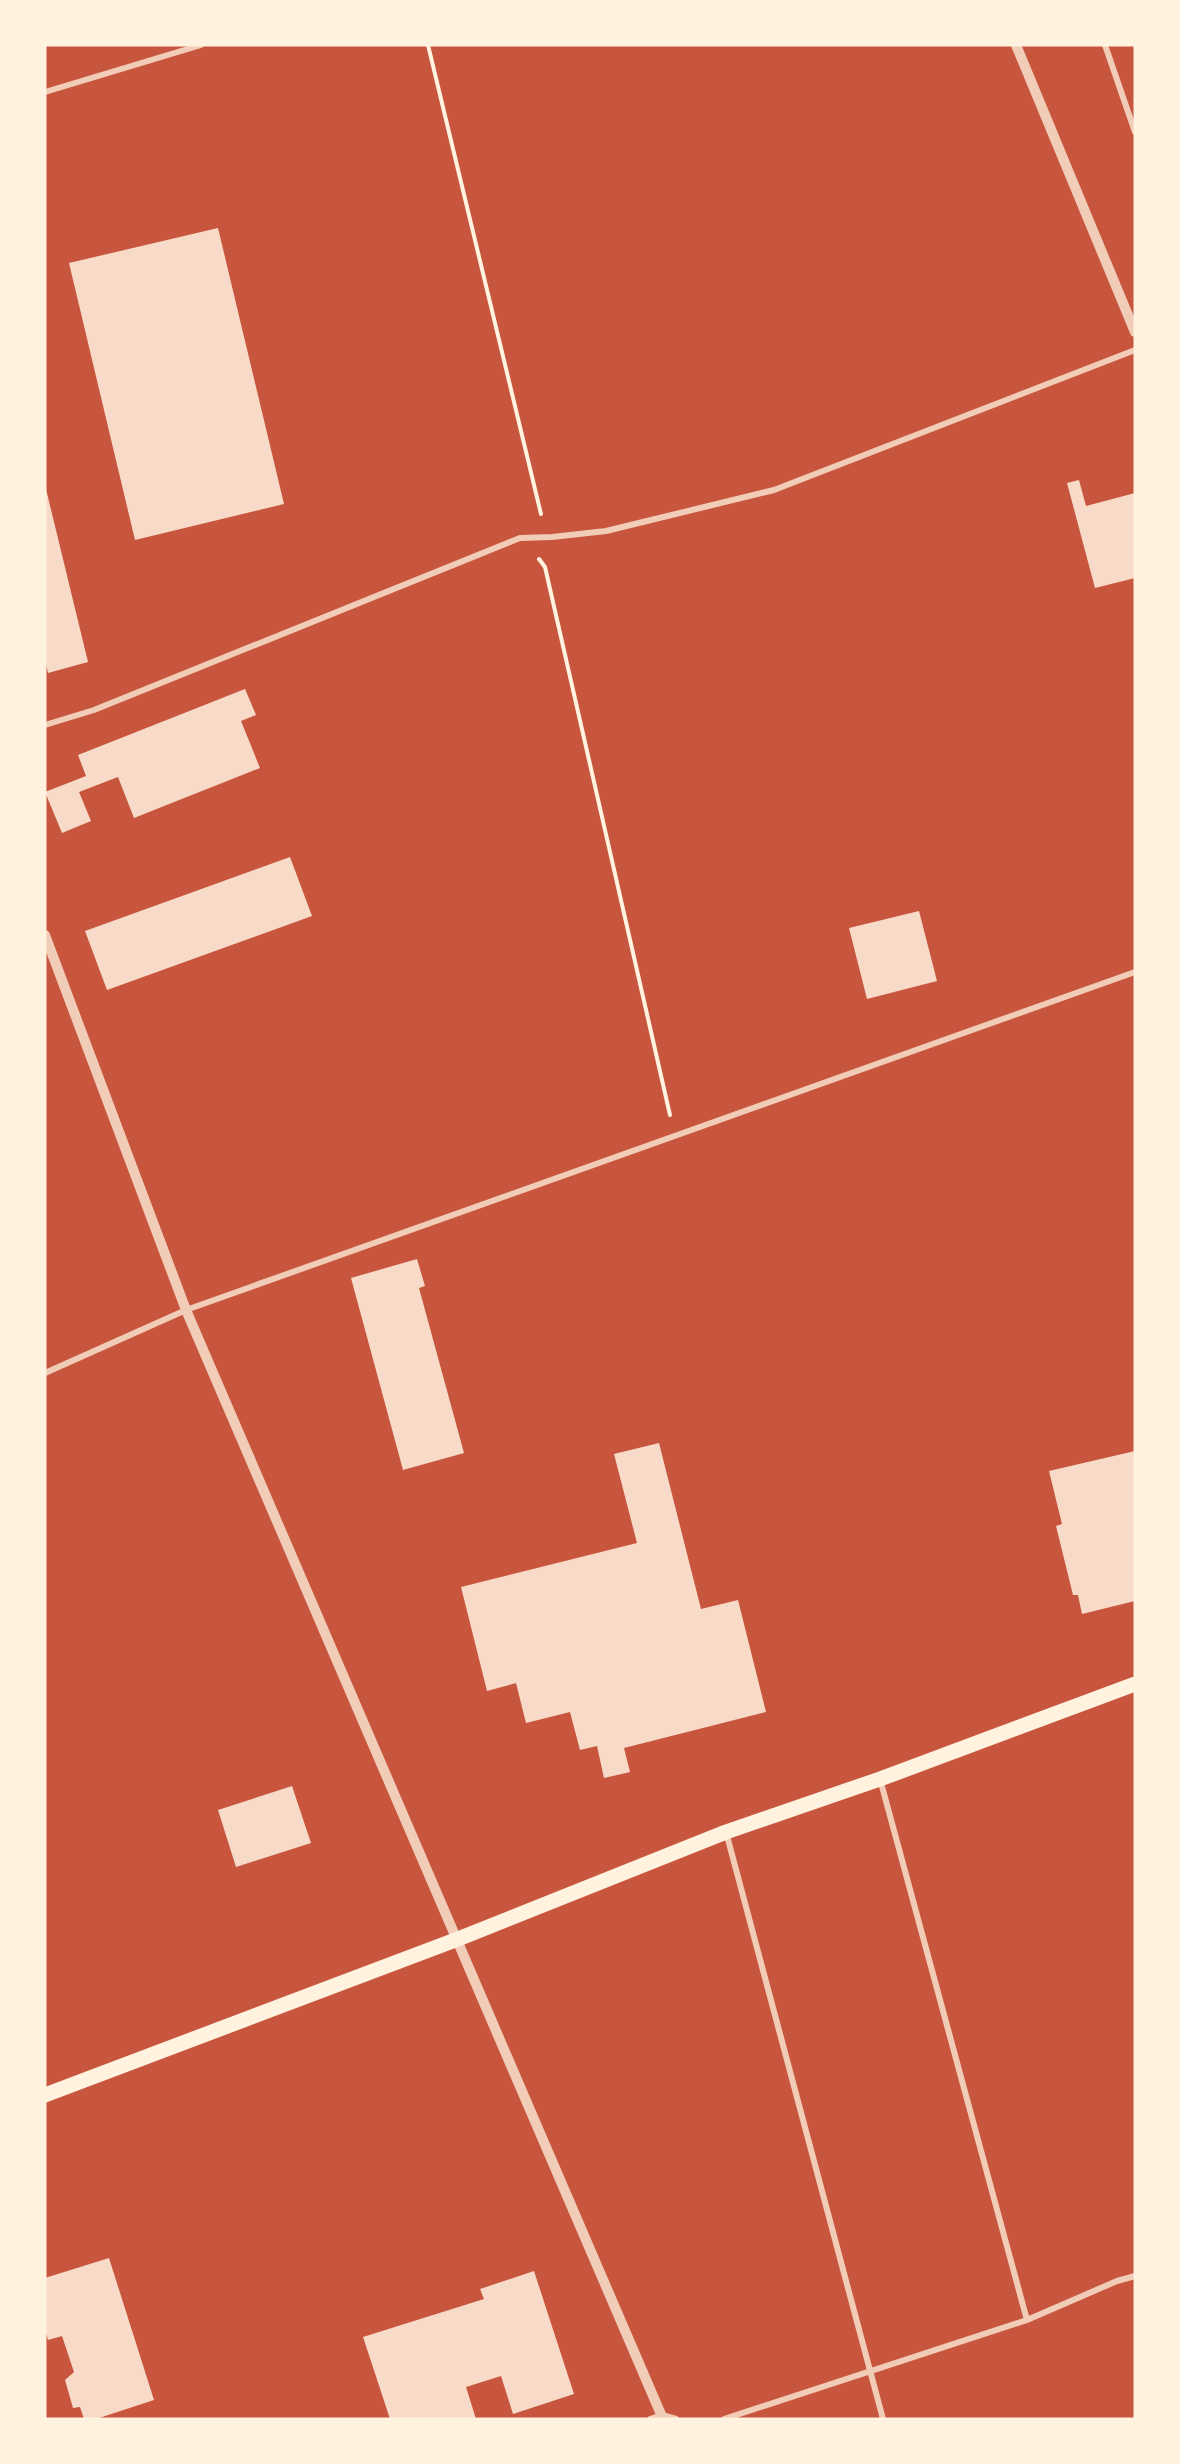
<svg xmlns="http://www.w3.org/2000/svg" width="1180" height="2464" viewBox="0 0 1180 2464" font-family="Raleway,sans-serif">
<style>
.building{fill:#f7dbc8}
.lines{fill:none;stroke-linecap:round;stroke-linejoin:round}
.path{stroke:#fff3e0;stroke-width:4}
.minor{stroke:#f1ccb7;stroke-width:6}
.tertiary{stroke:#f1ccb7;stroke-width:10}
.primary{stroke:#fff3e0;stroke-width:15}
</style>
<rect width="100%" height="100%" fill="#c8553d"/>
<path class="building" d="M218,228L284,504L135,540L69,263Z
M1079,480L1086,506L1135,493V578L1095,588L1067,483Z
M46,489L88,662L48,673L45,660Z
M245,689L256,715L241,721L260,768L134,818L118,777L79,792L91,821L62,833L45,792L86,776L78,755Z
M290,857L312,916L107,990L85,931Z
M919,911L937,981L867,999L849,928Z
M417,1259L425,1286L419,1288L464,1453L403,1470L351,1278Z
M659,1443L701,1609L738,1600L766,1712L624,1748L630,1772L604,1778L597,1746L580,1750L570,1712L526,1723L516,1683L487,1691L461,1587L637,1543L614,1454Z
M1135,1451V1601L1082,1614L1078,1595H1073L1056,1526L1062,1524L1049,1471Z
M292,1786L311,1843L236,1867L218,1810Z
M109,2258L154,2400L96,2419H84L80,2407L73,2408L65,2380L74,2372L62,2336L48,2340L45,2330V2278Z
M534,2271L574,2394L513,2414L501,2376L466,2387L476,2419H390L363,2337L484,2299L480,2289Z"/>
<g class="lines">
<path class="path" d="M428,45L541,514
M539,559L545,567L670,1115"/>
<path class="minor" d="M1105,45L1135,132
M45,92L201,45
M45,725L94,710L520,538L552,537L606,531L774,490L1135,350
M45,1373L186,1310L1135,972
M880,1779L1027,2320
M726,1832L883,2419
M650,2419L662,2415L676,2419
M724,2419L1027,2320L1117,2281L1135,2276"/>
<path class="tertiary" d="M1016,45L1135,332
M45,935L186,1310L663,2419"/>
<path class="primary" d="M45,2095L458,1939L726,1832L880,1779L1135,1684"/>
</g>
<rect width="1180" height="2464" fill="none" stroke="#fff3e0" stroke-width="93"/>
</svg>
